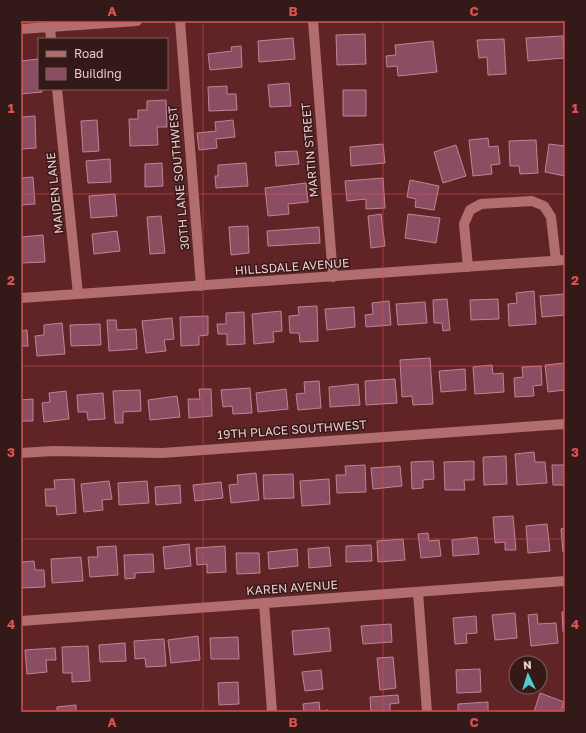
<svg xmlns="http://www.w3.org/2000/svg" width="586" height="733" viewBox="0 0 586 733" font-family="'Golos Text',sans-serif">
<style>
.building{fill:#8b4d61;stroke:#c58196}
.lines{fill:none;stroke-linecap:round;stroke-linejoin:round}
.street{stroke:#b26e6e;stroke-width:10}
.grid{fill:none;stroke:#dd5050;stroke-width:1;stroke-opacity:0.55}
.labels{text-anchor:middle;stroke-width:3;stroke-linejoin:round;paint-order:stroke}
.street-label{font-size:12px;fill:#f1cac9;stroke:#341919}
.neatline{fill:none;stroke:#dd5050;stroke-width:1.5}
.grid-label{font-size:13px;text-anchor:middle;font-weight:bold;fill:#dd5050}
</style>
<rect width="100%" height="100%" fill="#602427"/>
<path class="building" d="M365,34L366,64L337,65L336,35Z
M563,36L564,58L528,61L526,38Z
M293,38L295,59L259,62L258,41Z
M504,39L506,74L488,75L487,57L479,58L477,40Z
M433,41L437,72L398,76L397,66L387,67L386,56L396,55L395,45Z
M241,46L242,67L210,70L208,54L232,51L231,47Z
M38,59L39,89H41L42,92L21,94V61Z
M289,83L291,106L270,107L268,85Z
M227,86V94H236L237,110L209,111L208,87Z
M343,90H366V116H343Z
M166,100L167,127H157L158,145L130,146L129,119H138V110H147V101Z
M35,116L36,148L21,149V117Z
M97,120L99,151L83,152L81,121Z
M233,120L235,137L216,139L217,148L199,150L197,133L216,131L215,122Z
M488,138L489,147L498,146L500,164L491,165L492,174L473,176L469,140Z
M536,140L538,173L520,174L519,166H510L509,141Z
M383,144L385,163L351,166L350,147Z
M549,144L565,146V176L545,172Z
M456,145L466,176L443,183L434,152Z
M297,151L299,164L276,166L275,152Z
M110,159L111,182L88,183L86,161Z
M162,163L163,186L145,187V164Z
M246,163L248,186L216,188L215,176H218V165Z
M33,177L35,204L21,205V178Z
M383,178L385,208L366,209V199L347,201L345,181Z
M410,180L439,186L434,210L415,207L416,199L407,197Z
M306,183L308,202L288,204L289,214L268,216L265,188Z
M115,194L117,216L91,218L89,196Z
M381,214L385,246L371,248L368,216Z
M408,214L440,218L436,243L405,238Z
M161,216L165,253L150,254L147,217Z
M248,226L249,253L231,255L229,227Z
M319,227L320,243L268,246L267,231Z
M117,231L120,251L94,254L92,234Z
M43,235L45,262L21,263V237Z
M534,291L536,324L509,326L508,304L517,303L516,293Z
M565,294V315L542,317L540,296Z
M447,299L450,330L443,331L442,323H434L433,300Z
M498,299L499,319L471,320L470,300Z
M389,301L391,325L366,327L365,315L373,314L372,303Z
M425,302L427,323L398,325L396,304Z
M317,306L318,341L300,342L299,333H290L289,316L299,315L298,307Z
M354,307L355,327L327,330L325,309Z
M281,311L282,331L273,332L274,342L254,344L252,314Z
M244,312L245,344L227,345V334H218L217,324H226V313Z
M208,316V335L199,336V345L181,346L180,317Z
M172,318L174,339L164,340L166,351L146,353L142,321Z
M107,320H116L117,330L136,329L137,349L109,351Z
M62,323L65,354L37,356L35,336L44,335V325Z
M100,324L101,345L71,346L70,325Z
M27,330L28,346H21V331Z
M430,358L433,404L413,405L412,396L402,397L400,360Z
M565,363V390L548,392L545,365Z
M492,365L493,374L503,373L504,392L475,394L473,367Z
M541,366L542,385L533,386L534,396L515,397L514,378L523,377L522,367Z
M465,369L466,390L441,392L439,371Z
M395,379L397,403L366,405L365,381Z
M319,381L321,408L298,410L296,394L305,393L304,382Z
M358,384L360,405L330,407L329,387Z
M250,388L252,413L233,414L232,406L223,407L221,390Z
M199,389H211L212,416L189,418L188,399H200Z
M286,389L288,409L258,412L256,393Z
M140,390L141,411L123,412V423H115L113,391Z
M66,391L69,419L44,422L42,403L50,402L49,393Z
M103,393L105,419L88,420L87,412H78L77,395Z
M177,396L180,417L150,420L148,400Z
M33,399V421H21V400Z
M534,452L535,462H545L547,483L517,485L515,454Z
M506,456L507,484L484,485L483,457Z
M433,461L434,479L423,480V488L412,489L411,462Z
M474,461V480H464L465,490H445L444,462Z
M365,465L366,492L337,493L336,475H346L345,466Z
M552,465H565V485H553Z
M400,466L402,486L373,489L371,468Z
M256,473L259,500L231,503L229,485L238,484L237,475Z
M293,474L294,498L264,499L263,475Z
M74,479L76,513L57,515L56,506H46L45,489H55L54,480Z
M329,479L330,504L302,506L300,481Z
M109,481L112,499L102,500L103,510L84,512L81,484Z
M147,481L149,503L119,505L118,483Z
M221,482L223,498L195,501L193,485Z
M180,485L181,503L156,505L155,487Z
M513,516L516,550H505V542L495,543L493,517Z
M547,524L550,551L528,553L526,526Z
M565,528V551L563,552L561,529Z
M428,533L429,541L439,540L441,556L421,558L418,534Z
M477,537L479,554L453,556L452,540Z
M403,539L405,560L378,562L377,541Z
M189,544L191,566L165,569L163,547Z
M371,545L372,561L346,562V546Z
M116,546L118,575L90,577L88,557H98L97,547Z
M225,546L226,572L207,573V564L197,565L196,548Z
M329,547L331,566L309,568L308,549Z
M297,549L298,566L269,569L268,552Z
M236,553H259L260,573L237,574Z
M153,554L154,572L135,573V578L125,579L124,555Z
M81,557L83,581L52,583L51,559Z
M34,561L35,570H44L45,587L21,588V562Z
M562,612H565V632H563Z
M515,613L517,638L495,640L492,615Z
M537,614L538,624L556,623L558,643L531,646L528,615Z
M476,616L477,633L466,634L467,643L455,644L453,618Z
M391,624L392,642L363,644L361,626Z
M329,628L331,651L294,655L292,631Z
M198,636L200,660L171,663L168,640Z
M238,637L239,659H211L210,638Z
M164,639L166,666L146,667L145,658L135,659L134,641Z
M125,643L126,661L100,662L99,645Z
M88,646L90,681L72,682V673H63L62,647Z
M55,648L56,660H46L47,672L27,674L25,650Z
M393,657L396,688L380,690L377,658Z
M480,669L481,692L457,693L456,670Z
M321,670L323,689L305,691L302,672Z
M238,682L239,704L219,705L218,683Z
M540,693L564,702L561,712H534Z
M398,695L399,703L390,704V712H371L370,697Z
M319,702L320,711L328,710V712H304L303,704Z
M488,702V712H458V704Z
M76,705V712H57V707Z"/>
<g class="lines">
<path class="street" d="M180,21L201,286
M313,21L333,277
M50,27L51,39
M21,29L137,21
M57,89L78,294
M468,267L464,224L470,210L481,204L532,201L544,206L551,217L556,261
M21,298L565,260
M21,453L53,451L162,453L565,424
M418,592L427,712
M264,603L272,712
M21,621L565,581"/>
</g>
<path class="grid" d="M203,21V712M383,21V712M21,194H565M21,366H565M21,539H565"/>
<g class="labels">
<g class="street-label">
<text transform="translate(310 150) rotate(-95)" y="4">MARTIN STREET</text>
<text transform="translate(179 178) rotate(-95)" y="4">30TH LANE SOUTHWEST</text>
<text transform="translate(55 193) rotate(-96)" y="4">MAIDEN LANE</text>
<text transform="translate(292 267) rotate(-4)" y="4">HILLSDALE AVENUE</text>
<text transform="translate(292 430) rotate(-4)" y="4">19TH PLACE SOUTHWEST</text>
<text transform="translate(292 588) rotate(-4)" y="4">KAREN AVENUE</text>
</g>
</g>
<rect width="586" height="733" fill="none" stroke="#341919" stroke-width="44"/>
<rect x="38" y="38" width="130" height="52" fill="#341919" stroke="#80605f"/>
<rect x="46" y="51" width="20" height="6" fill="#b26e6e" stroke="#80605f"/>
<text x="74" y="58" font-size="12" fill="#f1cac9">Road</text>
<rect x="46" y="68" width="20" height="12" fill="#8b4d61" stroke="#80605f"/>
<text x="74" y="78" font-size="12" fill="#f1cac9">Building</text>
<g transform="translate(528 675) rotate(356)"><circle r="19" fill="#341919" stroke="#80605f"/>
<path d="M0-3L7 15L0 10L-7 15Z" fill="#51ccd2"/>
<text y="-6" font-size="11" font-weight="bold" text-anchor="middle" fill="#f1cac9">N</text>
</g>
<rect x="22" y="22" width="542" height="689" class="neatline"/>
<g class="grid-label">
<text x="112" y="16">A</text>
<text x="293" y="16">B</text>
<text x="474" y="16">C</text>
<text x="11" y="113">1</text>
<text x="575" y="113">1</text>
<text x="11" y="285">2</text>
<text x="575" y="285">2</text>
<text x="11" y="457">3</text>
<text x="575" y="457">3</text>
<text x="11" y="629">4</text>
<text x="575" y="629">4</text>
<text x="112" y="727">A</text>
<text x="293" y="727">B</text>
<text x="474" y="727">C</text>
</g>
</svg>
